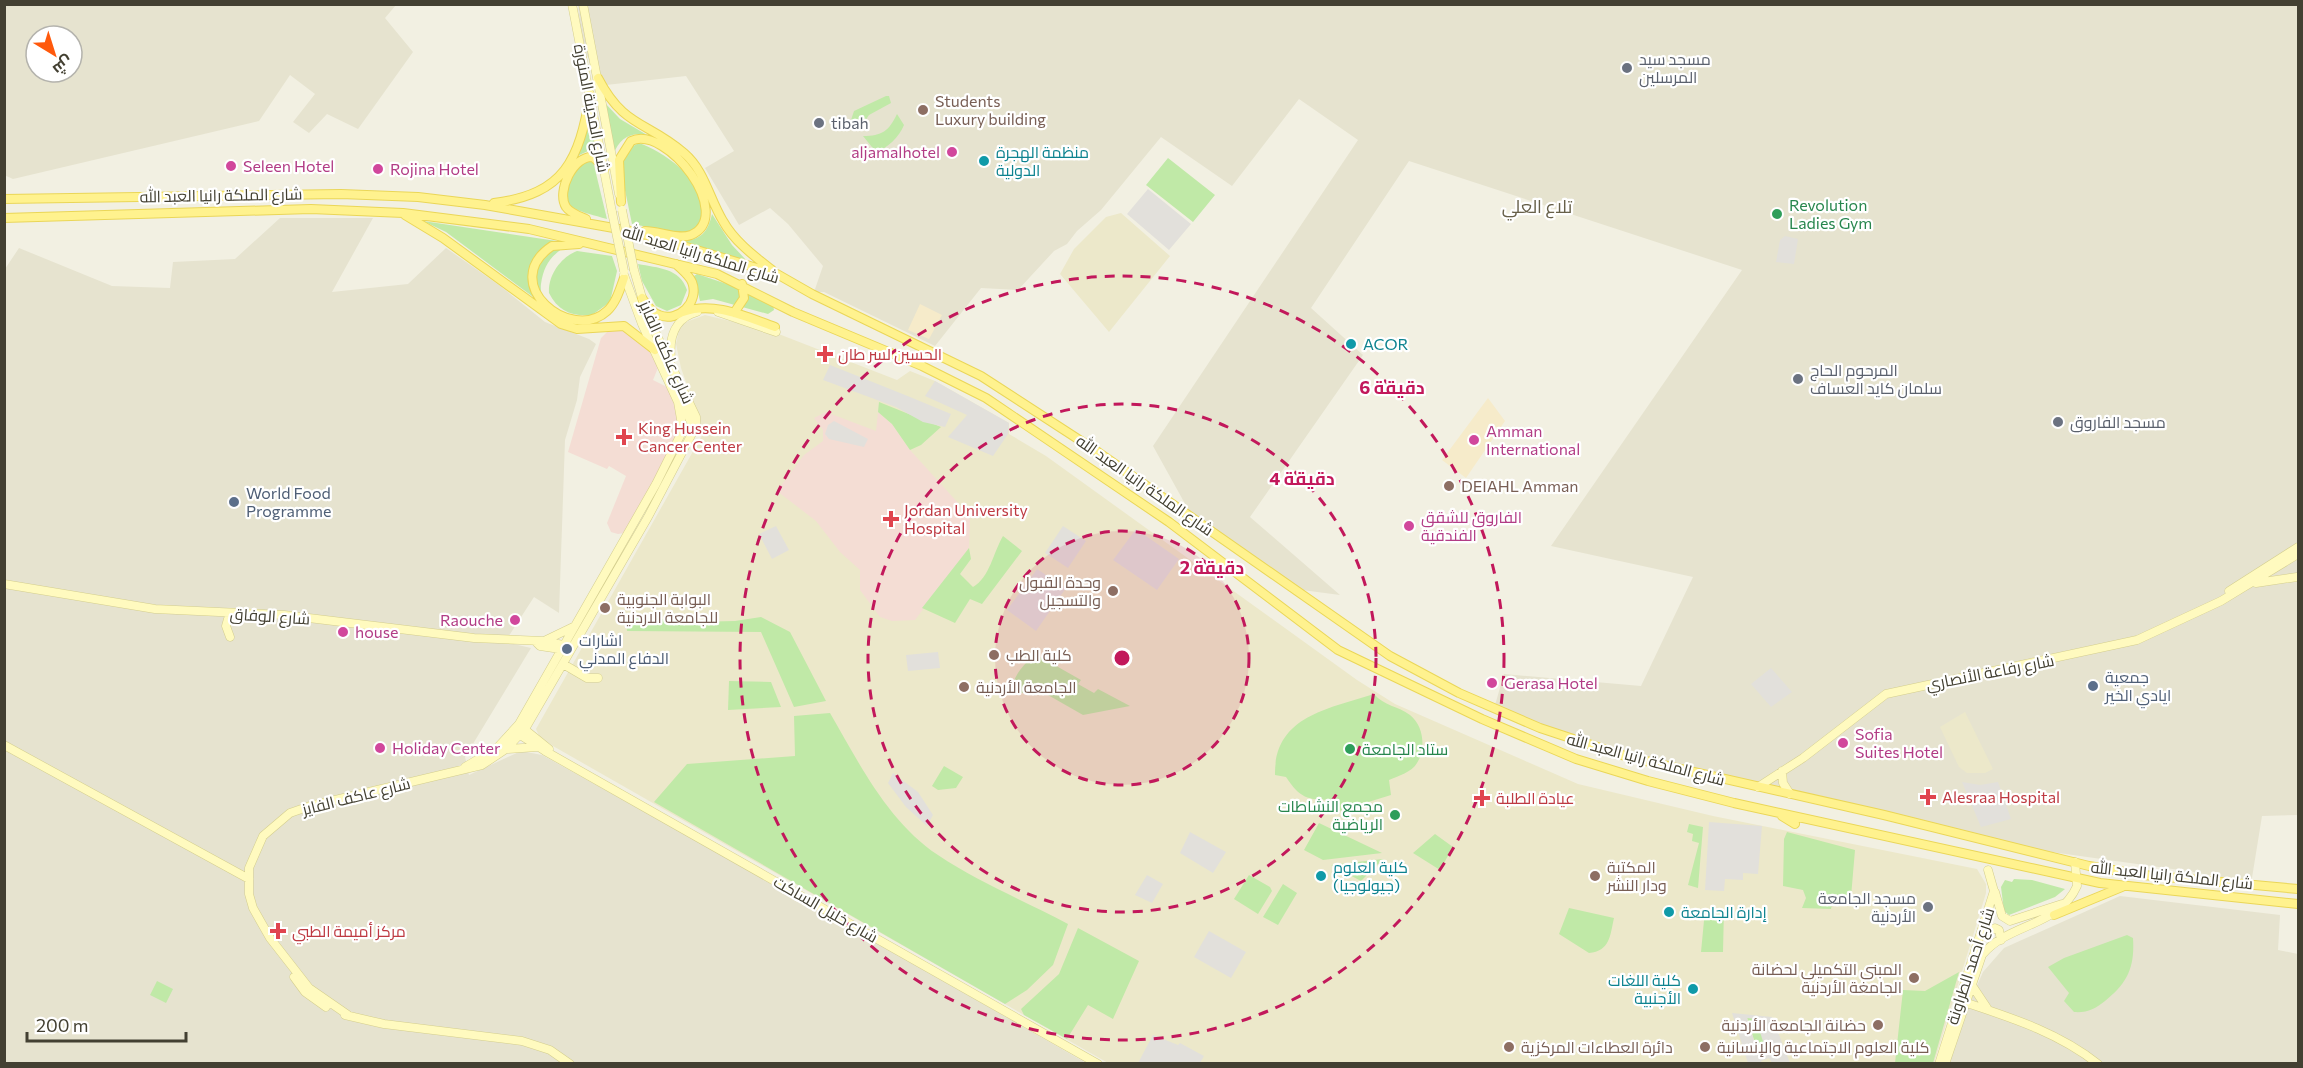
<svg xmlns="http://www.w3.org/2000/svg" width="2303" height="1068" viewBox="0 0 2303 1068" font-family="Commissioner,Cairo,sans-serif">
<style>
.residential{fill:#e6e3cf;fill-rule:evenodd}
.commercial{fill:#f6ebca}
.education{fill:#ece8ca}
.medical{fill:#f4ddd4}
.green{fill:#c0e9a7}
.parking{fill:#e2e0db;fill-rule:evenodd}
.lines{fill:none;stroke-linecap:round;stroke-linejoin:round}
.secondary-casing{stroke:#d4ce8e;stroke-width:9}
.primary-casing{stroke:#ead658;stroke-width:10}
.secondary{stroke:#fffabf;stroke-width:8}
.primary{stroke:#fff28e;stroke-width:8}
.secondary-bridge-casing{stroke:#d4ce8e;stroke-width:9;stroke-linecap:butt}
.secondary-bridge{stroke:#fffabf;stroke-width:8}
.ring{fill:none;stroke:#c2185b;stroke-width:3;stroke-dasharray:10 8}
.worship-dot{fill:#6b7280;stroke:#fff;stroke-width:2}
.education-dot{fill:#8d6e63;stroke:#fff;stroke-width:2}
.hotel-dot{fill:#d1479c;stroke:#fff;stroke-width:2}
.culture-dot{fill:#0f9aa8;stroke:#fff;stroke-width:2}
.leisure-dot{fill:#2e9e5b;stroke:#fff;stroke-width:2}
.health-dot{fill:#e0444e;stroke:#fff;stroke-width:2}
.service-dot{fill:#5c6f8a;stroke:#fff;stroke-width:2}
.labels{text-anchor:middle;stroke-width:4.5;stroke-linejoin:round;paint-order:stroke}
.worship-label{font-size:16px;fill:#5b616d;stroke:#fff;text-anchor:start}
.education-label{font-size:16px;fill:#785e54;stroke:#fff;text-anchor:start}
.street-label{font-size:16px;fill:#434032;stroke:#fff}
.hotel-label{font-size:16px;fill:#b23c85;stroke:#fff;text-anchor:start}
.culture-label{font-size:16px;fill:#0d838f;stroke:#fff;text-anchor:start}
.leisure-label{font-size:16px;fill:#27864d;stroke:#fff;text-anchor:start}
.health-label{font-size:16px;fill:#be3a42;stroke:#fff;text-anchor:start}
.service-label{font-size:16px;fill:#4e5e75;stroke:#fff;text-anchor:start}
.neighbourhood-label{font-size:18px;fill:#676049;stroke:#fff}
.centre{fill:#c2185b;stroke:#fff;stroke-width:3}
.ring-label{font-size:18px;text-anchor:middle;font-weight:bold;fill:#c2185b;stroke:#fff;stroke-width:4.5;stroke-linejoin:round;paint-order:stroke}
</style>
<rect width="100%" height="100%" fill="#f2f0e2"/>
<path class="residential" d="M4,5H396L385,18L413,52L358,129L327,114L309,133L293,122L315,94L290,75L259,121L13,179L4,175ZM36,36H72V72H36Z
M578,5H2298V815L2262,816L2251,884L2194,872L2030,849L1843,808L1610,747L1493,712L1504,674L1641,686L1693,577L1551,546L1742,270L1409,161L1311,308L1363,355L1250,517L1340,595L1287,588L1199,529L1153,446L1358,140L1299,99L1232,186L1161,137L1101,210L1077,231L1067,244L1054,251L1018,290L981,288L935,346L824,292H814L823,266L788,224L770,208L739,225L705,168L734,151L686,76L606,85L582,48Z
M280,218H373L332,292L408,284L446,248L499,285L545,322L589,339L596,344L580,377L577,400L565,440L559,613L534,597L505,642L531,648L465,757L469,775L521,751L542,755L773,883L1086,1063L5,1064V269L19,248L112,286L170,288L173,262L235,259Z
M2120,896L2280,915L2278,950L2298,954V1063L1948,1064L1960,1024L1983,972L2004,948Z"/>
<path class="commercial" d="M920,304L942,315L929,339L908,330Z
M1488,398L1505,421L1466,478L1442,460Z"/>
<path class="education" d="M1121,213L1170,256L1109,332L1060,274L1074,249L1106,217Z
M705,315L771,331L897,380L910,371L935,381L1009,423V434L1046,456L1357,680L1395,704L1578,784L1713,816L1977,869L1986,884V893L1934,1063H1108L553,746L539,736L536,729L704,432L681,368L676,344L679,330L686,322Z
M1965,712L1993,769L1985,773H1967L1959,767L1940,727Z"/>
<path class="medical" d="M625,330L662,358L653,380L687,397L689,401L683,424L631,525L624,533L618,534L611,532L607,523L626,476L609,466L607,469L568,452L601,338L608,331Z
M826,412L876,431L878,412L892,424L910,450L970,516L969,548L915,620L892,621L880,617L860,590V570L840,552L816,521L777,491L804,455L823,441V430L814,418Z"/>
<path class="green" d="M886,96H889L891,103L869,115L859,130L851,120L854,111Z
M605,103L620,119L647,135C632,131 618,139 614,154Z
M897,114L904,125C899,137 888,148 876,152L863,136C882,136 889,131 897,114Z
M591,120L598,153L588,151L575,157Z
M639,143C663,151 702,179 703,207C703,213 700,220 699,226L685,234L632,224L621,171L625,150Z
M1168,158L1215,195L1193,222L1146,185Z
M593,161L607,219C567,207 556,209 577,165Z
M712,214L732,245L747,261L682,241C701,240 708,232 712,214Z
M423,221L570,243C553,254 544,263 541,284C540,291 543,295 540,302L446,232Z
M577,251L612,256L617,271L610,302L592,315C572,317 558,311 549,293C548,275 561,257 577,251Z
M638,264C658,268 680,268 687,290L681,305L667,311L656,306L642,281Z
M697,274L742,289L773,305L774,310L768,314L713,299L700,301L694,276Z
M879,402L941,427L921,445L910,450L892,424L878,412Z
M1003,536L1022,551L982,604L970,599L955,623L922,608L969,548L971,559L960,574L973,587C990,577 993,553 1003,536Z
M626,616L693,622L735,621L761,617L790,632L826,701L794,707L761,632L627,631Z
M1037,655L1081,680L1078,684L1094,693L1098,689L1130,706L1083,715L1048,695L1010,692C1013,678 1024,661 1037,655Z
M729,681L771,682L781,707L728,710Z
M1374,694C1384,706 1398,706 1410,715C1424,726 1426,749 1417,763C1412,772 1398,776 1389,780L1391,795L1336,812L1332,800C1307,800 1300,798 1286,777L1275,775C1274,716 1328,709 1374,694Z
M830,713C859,763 888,822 938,855C978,882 1025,901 1068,924L1053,965L1027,990L1005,1004L654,802L687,764L795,756L794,716Z
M944,766L963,777L956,788L938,790L932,786Z
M1319,823L1382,853L1323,860L1304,850Z
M1689,824L1703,827L1698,888L1688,885L1699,843L1692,841L1693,834L1687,832Z
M1787,832L1855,850L1851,897H1842L1841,905L1832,904L1831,909L1802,908L1806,898L1803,890L1783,886L1784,839Z
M1435,834L1453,847L1440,870L1413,853Z
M1383,859L1361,881L1331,865Z
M1249,875L1270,887L1272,891L1258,914L1234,899Z
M2014,879L2032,880L2065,889L2055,897L2009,915L2004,911L2001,887L2005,880L2012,882Z
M1283,884L1297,893L1278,925L1263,917Z
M1569,908L1614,918C1610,936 1610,951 1589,953L1559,934Z
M1724,909L1723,952H1701L1705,910Z
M1078,928L1139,961L1113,1019L1088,1005L1067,1039L1024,1015L1021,1009L1059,974Z
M2127,935L2133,938C2135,968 2127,983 2105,1001C2095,1009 2087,1013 2074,1012L2064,1001L2069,993L2048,967L2064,958Z
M1959,972L1933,1063H1895L1903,990L1925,991Z
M157,981L173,989L166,1003L150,995Z
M1747,1017L1756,1018L1767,1051L1758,1053Z"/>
<path class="parking" d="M1148,189L1191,224L1169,250L1127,214Z
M1785,236L1798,239L1794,264L1776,262L1780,240Z
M830,365L910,397L951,414L945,427L923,422L896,407L823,380Z
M935,381L1009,423L1008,434L993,456L948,437L967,415L925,396Z
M834,421L868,439L864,447L829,439L825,434L828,425Z
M776,526L789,550L772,559L759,534Z
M1063,526L1086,541L1068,568L1045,553Z
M1136,529L1179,559L1157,590L1113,560Z
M1037,569L1066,588L1036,631L1007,610Z
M938,652L940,668L908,671L906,655Z
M1771,668L1792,692L1771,707L1751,684Z
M893,773L918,792L933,815L927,826L906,807L888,783Z
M1962,782L1980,785L1998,782L2011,819L1981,827Z
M1709,822L1762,826L1758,874L1743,873V880L1725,879L1724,891L1705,890Z
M1190,832L1226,852L1213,873L1180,853Z
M1147,875L1163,884L1152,903L1135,895Z
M1209,931L1246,952L1231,978L1194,957Z
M1732,1013L1772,1017L1790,1063H1772L1769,1058L1761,1061L1762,1063H1748ZM1747,1018L1756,1019L1766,1051L1758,1053Z
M1153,1035L1178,1045L1180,1043L1204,1056L1200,1063H1138Z"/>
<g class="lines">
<defs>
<path id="secondary" d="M572,4L612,212
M583,4L619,194
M718,312L776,332
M671,358C669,337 675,318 697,312
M682,402L694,429
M2256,583L2297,577
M4,584L155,609L284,615L474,638L543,641L568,646
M2229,591L2298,547
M230,637L226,626L228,619L234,613
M546,640L573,627
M536,642L540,646L560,649
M563,664L587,678H598
M523,728L549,749
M514,731L545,751L1098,1064
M4,745L249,879
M508,749L537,747
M465,767L497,748L519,724L656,484L681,434L682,425L678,402L642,324L624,275
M1782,771L1783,783L1790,794
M1758,787L1803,758L1886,694L2137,640L2221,601L2298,554
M1995,892L2002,916L2010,921L2062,904
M1981,935L1995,928L1999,930L2001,940
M294,977L305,992L326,1007
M1971,984L1987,1008
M1961,1001C2009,1017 2058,1032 2098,1064
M345,1015L384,1024L522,1041L550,1050L570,1064
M348,1015L309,988L270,938L253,908L249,894V868L263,836L290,813L310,806L482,765L506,749L525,729L648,517L696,426V417L647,315L634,270
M1939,1064L1994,891L1988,870
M1945,1064L1982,955C2008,923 2059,927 2077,886L2075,862"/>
<path id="primary" d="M598,78C624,128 647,121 684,153C705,171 709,198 723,221C734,241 754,256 772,270
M4,199L341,194L418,197L485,205L636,232L777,274L812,294L981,376L1098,452L1390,656L1459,693L1540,728L1628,757L1884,815L2089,866L2143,875L2298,889
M621,202L619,160L631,141C667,124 736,216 691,235C678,240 659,231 645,231
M494,203C565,194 579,160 590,95
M405,215L443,238L561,324L577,329L624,326L655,350
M4,218L311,209L403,213L529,229L717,274L793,312L922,366L986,398L1169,522L1338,650L1482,719L1576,759L1648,781L1734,803L2100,883L2298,904
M586,219C579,216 570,213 566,207C556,191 574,155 593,157L605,168
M579,244L552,246C497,283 571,344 607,311C616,303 620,289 624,278
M642,298C646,304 651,312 659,315C678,323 700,302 692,282C689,275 682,270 676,264
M683,312C714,301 746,317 775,327
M734,313L744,298L742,284
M1782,816L1795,824
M2054,915L2122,887"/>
</defs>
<use href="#secondary" class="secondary-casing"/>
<use href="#primary" class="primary-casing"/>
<use href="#secondary" class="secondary"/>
<use href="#primary" class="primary"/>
<defs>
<path id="secondary-bridge" d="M622,210L634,270
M612,212L624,271"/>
</defs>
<use href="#secondary-bridge" class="secondary-bridge-casing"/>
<use href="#secondary-bridge" class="secondary-bridge"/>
</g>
<circle cx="1122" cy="658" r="127" fill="#c2185b" fill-opacity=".12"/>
<g class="ring">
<circle cx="1122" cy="658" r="127"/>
<circle cx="1122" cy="658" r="254"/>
<circle cx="1122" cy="658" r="382"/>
</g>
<g class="worship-dot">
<circle cx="1627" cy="68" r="6"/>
<circle cx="819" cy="123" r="6"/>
<circle cx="1798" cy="379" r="6"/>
<circle cx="2058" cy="422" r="6"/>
<circle cx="1928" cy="907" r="6"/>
</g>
<g class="education-dot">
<circle cx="923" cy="110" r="6"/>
<circle cx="1449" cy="486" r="6"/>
<circle cx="1113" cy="591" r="6"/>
<circle cx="605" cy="608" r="6"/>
<circle cx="994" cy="655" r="6"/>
<circle cx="964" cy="687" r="6"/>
<circle cx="1595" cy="876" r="6"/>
<circle cx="1914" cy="978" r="6"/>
<circle cx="1878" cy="1025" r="6"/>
<circle cx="1509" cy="1047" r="6"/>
<circle cx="1705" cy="1047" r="6"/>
</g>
<g class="hotel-dot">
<circle cx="952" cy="152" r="6"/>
<circle cx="231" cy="166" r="6"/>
<circle cx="378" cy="169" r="6"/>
<circle cx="1474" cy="440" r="6"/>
<circle cx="1409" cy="526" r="6"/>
<circle cx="515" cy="620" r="6"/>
<circle cx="343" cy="632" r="6"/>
<circle cx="1492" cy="683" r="6"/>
<circle cx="1843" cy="743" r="6"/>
<circle cx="380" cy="748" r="6"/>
</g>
<g class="culture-dot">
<circle cx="984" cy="161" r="6"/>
<circle cx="1351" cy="344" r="6"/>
<circle cx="1321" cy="876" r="6"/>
<circle cx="1669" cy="912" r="6"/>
<circle cx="1693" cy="989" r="6"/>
</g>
<g class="leisure-dot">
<circle cx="1777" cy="214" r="6"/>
<circle cx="1350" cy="749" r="6"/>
<circle cx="1395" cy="815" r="6"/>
</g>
<g class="health-dot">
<path d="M822 345h6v6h6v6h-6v6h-6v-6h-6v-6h6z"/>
<path d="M621 428h6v6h6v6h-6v6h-6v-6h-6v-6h6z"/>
<path d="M888 510h6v6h6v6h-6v6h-6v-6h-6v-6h6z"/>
<path d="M1925 788h6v6h6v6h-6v6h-6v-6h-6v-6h6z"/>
<path d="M1479 789h6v6h6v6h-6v6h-6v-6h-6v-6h6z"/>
<path d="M275 922h6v6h6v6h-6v6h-6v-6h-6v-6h6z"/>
</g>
<g class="service-dot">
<circle cx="234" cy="502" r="6"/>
<circle cx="567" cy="649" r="6"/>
<circle cx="2093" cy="686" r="6"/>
</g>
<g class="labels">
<g class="worship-label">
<text x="1639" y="65">مسجد سيد<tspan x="1639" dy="18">المرسلين</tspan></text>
<text x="831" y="129">tibah</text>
<text x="1810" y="376">المرحوم الحاج<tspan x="1810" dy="18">سلمان كايد العساف</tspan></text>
<text x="2070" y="428">مسجد الفاروق</text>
<text x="1916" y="904" text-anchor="end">مسجد الجامعة<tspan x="1916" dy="18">الأردنية</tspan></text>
</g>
<g class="education-label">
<text x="935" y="107">Students<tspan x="935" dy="18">Luxury building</tspan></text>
<text x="1461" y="492">DEIAHL Amman</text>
<text x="1101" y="588" text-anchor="end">وحدة القبول<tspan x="1101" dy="18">والتسجيل</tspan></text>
<text x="617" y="605">البوابة الجنوبية<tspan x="617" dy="18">للجامعة الاردنية</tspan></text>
<text x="1006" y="661">كلية الطب</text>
<text x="976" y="693">الجامعة الأردنية</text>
<text x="1607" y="873">المكتبة<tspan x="1607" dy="18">ودار النشر</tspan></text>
<text x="1902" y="975" text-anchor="end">المبنى التكميلي لحضانة<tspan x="1902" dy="18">الجامغة الأردنية</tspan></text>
<text x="1866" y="1031" text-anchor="end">حضانة الجامعة الأردنية</text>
<text x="1521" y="1053">دائرة العطاءات المركزية</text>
<text x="1717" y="1053">كلية العلوم الاجتماعية والإنسانية</text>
</g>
<g class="street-label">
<text transform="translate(592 108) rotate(79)" y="6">شارع المدينة المنورة</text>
<text transform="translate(221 195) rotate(-1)" y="6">شارع الملكة رانيا العبد الله</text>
<text transform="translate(701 254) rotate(17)" y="6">شارع الملكة رانيا العبد الله</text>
<text transform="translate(667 352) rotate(66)" y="6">شارع عاكف الفايز</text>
<text transform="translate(1145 485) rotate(35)" y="6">شارع الملكة رانيا العبد الله</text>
<text transform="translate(270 616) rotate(4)" y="6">شارع الوفاق</text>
<text transform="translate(1990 672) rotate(-11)" y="6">شارع رفاعة الأنصاري</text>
<text transform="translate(1646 759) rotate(15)" y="6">شارع الملكة رانيا العبد الله</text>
<text transform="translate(356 796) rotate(-14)" y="6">شارع عاكف الفايز</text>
<text transform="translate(2172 875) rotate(6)" y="6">شارع الملكة رانيا العبد الله</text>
<text transform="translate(826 909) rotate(30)" y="6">شارع خليل الساكت</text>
<text transform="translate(1970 966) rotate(-72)" y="6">شارع أحمد الطراونة</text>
</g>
<g class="hotel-label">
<text x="940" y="158" text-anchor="end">aljamalhotel</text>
<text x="243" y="172">Seleen Hotel</text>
<text x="390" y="175">Rojina Hotel</text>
<text x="1486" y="437">Amman<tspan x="1486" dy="18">International</tspan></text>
<text x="1421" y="523">الفاروق للشقق<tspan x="1421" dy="18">الفندقية</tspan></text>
<text x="503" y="626" text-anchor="end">Raouche</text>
<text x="355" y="638">house</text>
<text x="1504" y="689">Gerasa Hotel</text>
<text x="1855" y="740">Sofia<tspan x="1855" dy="18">Suites Hotel</tspan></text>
<text x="392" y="754">Holiday Center</text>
</g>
<g class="culture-label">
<text x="996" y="158">منظمة الهجرة<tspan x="996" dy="18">الدولية</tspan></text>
<text x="1363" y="350">ACOR</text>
<text x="1333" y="873">كلية العلوم<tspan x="1333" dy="18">(جيولوجيا)</tspan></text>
<text x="1681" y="918">إدارة الجامعة</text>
<text x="1681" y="986" text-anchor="end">كلية اللغات<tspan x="1681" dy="18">الأجنبية</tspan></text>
</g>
<g class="leisure-label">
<text x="1789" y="211">Revolution<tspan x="1789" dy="18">Ladies Gym</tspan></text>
<text x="1362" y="755">ستاد الجامعة</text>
<text x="1383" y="812" text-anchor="end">مجمع النشاطات<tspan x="1383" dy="18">الرياضية</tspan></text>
</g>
<g class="health-label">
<text x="838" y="360">الحسين لسر طان</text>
<text x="638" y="434">King Hussein<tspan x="638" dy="18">Cancer Center</tspan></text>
<text x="904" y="516">Jordan University<tspan x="904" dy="18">Hospital</tspan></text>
<text x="1942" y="803">Alesraa Hospital</text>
<text x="1496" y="804">عيادة الطلبة</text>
<text x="292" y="937">مركز أميمة الطبي</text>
</g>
<g class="service-label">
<text x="246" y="499">World Food<tspan x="246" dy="18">Programme</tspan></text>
<text x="579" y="646">اشارات<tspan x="579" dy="18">الدفاع المدني</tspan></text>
<text x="2105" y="683">جمعية<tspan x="2105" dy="18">ايادي الخير</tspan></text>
</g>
<g class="neighbourhood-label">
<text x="1537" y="213">تلاع العلي</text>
</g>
</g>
<circle cx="1122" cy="658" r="9" class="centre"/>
<g class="ring-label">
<text x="1392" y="394">6 دقيقة</text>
<text x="1302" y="485">4 دقيقة</text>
<text x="1212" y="574">2 دقيقة</text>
</g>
<rect width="2303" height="1068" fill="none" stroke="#434032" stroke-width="12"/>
<g transform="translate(54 54) rotate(142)"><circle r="28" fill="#ffffff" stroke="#b4b3ad" stroke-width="1.5"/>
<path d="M0-4.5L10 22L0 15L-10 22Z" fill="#ff590c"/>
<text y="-9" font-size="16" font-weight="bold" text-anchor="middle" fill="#434032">ش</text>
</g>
<path d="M27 1032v9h159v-9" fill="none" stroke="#434032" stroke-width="3"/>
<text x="36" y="1032" font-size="18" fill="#434032" stroke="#ffffff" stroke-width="4.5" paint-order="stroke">200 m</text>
</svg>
